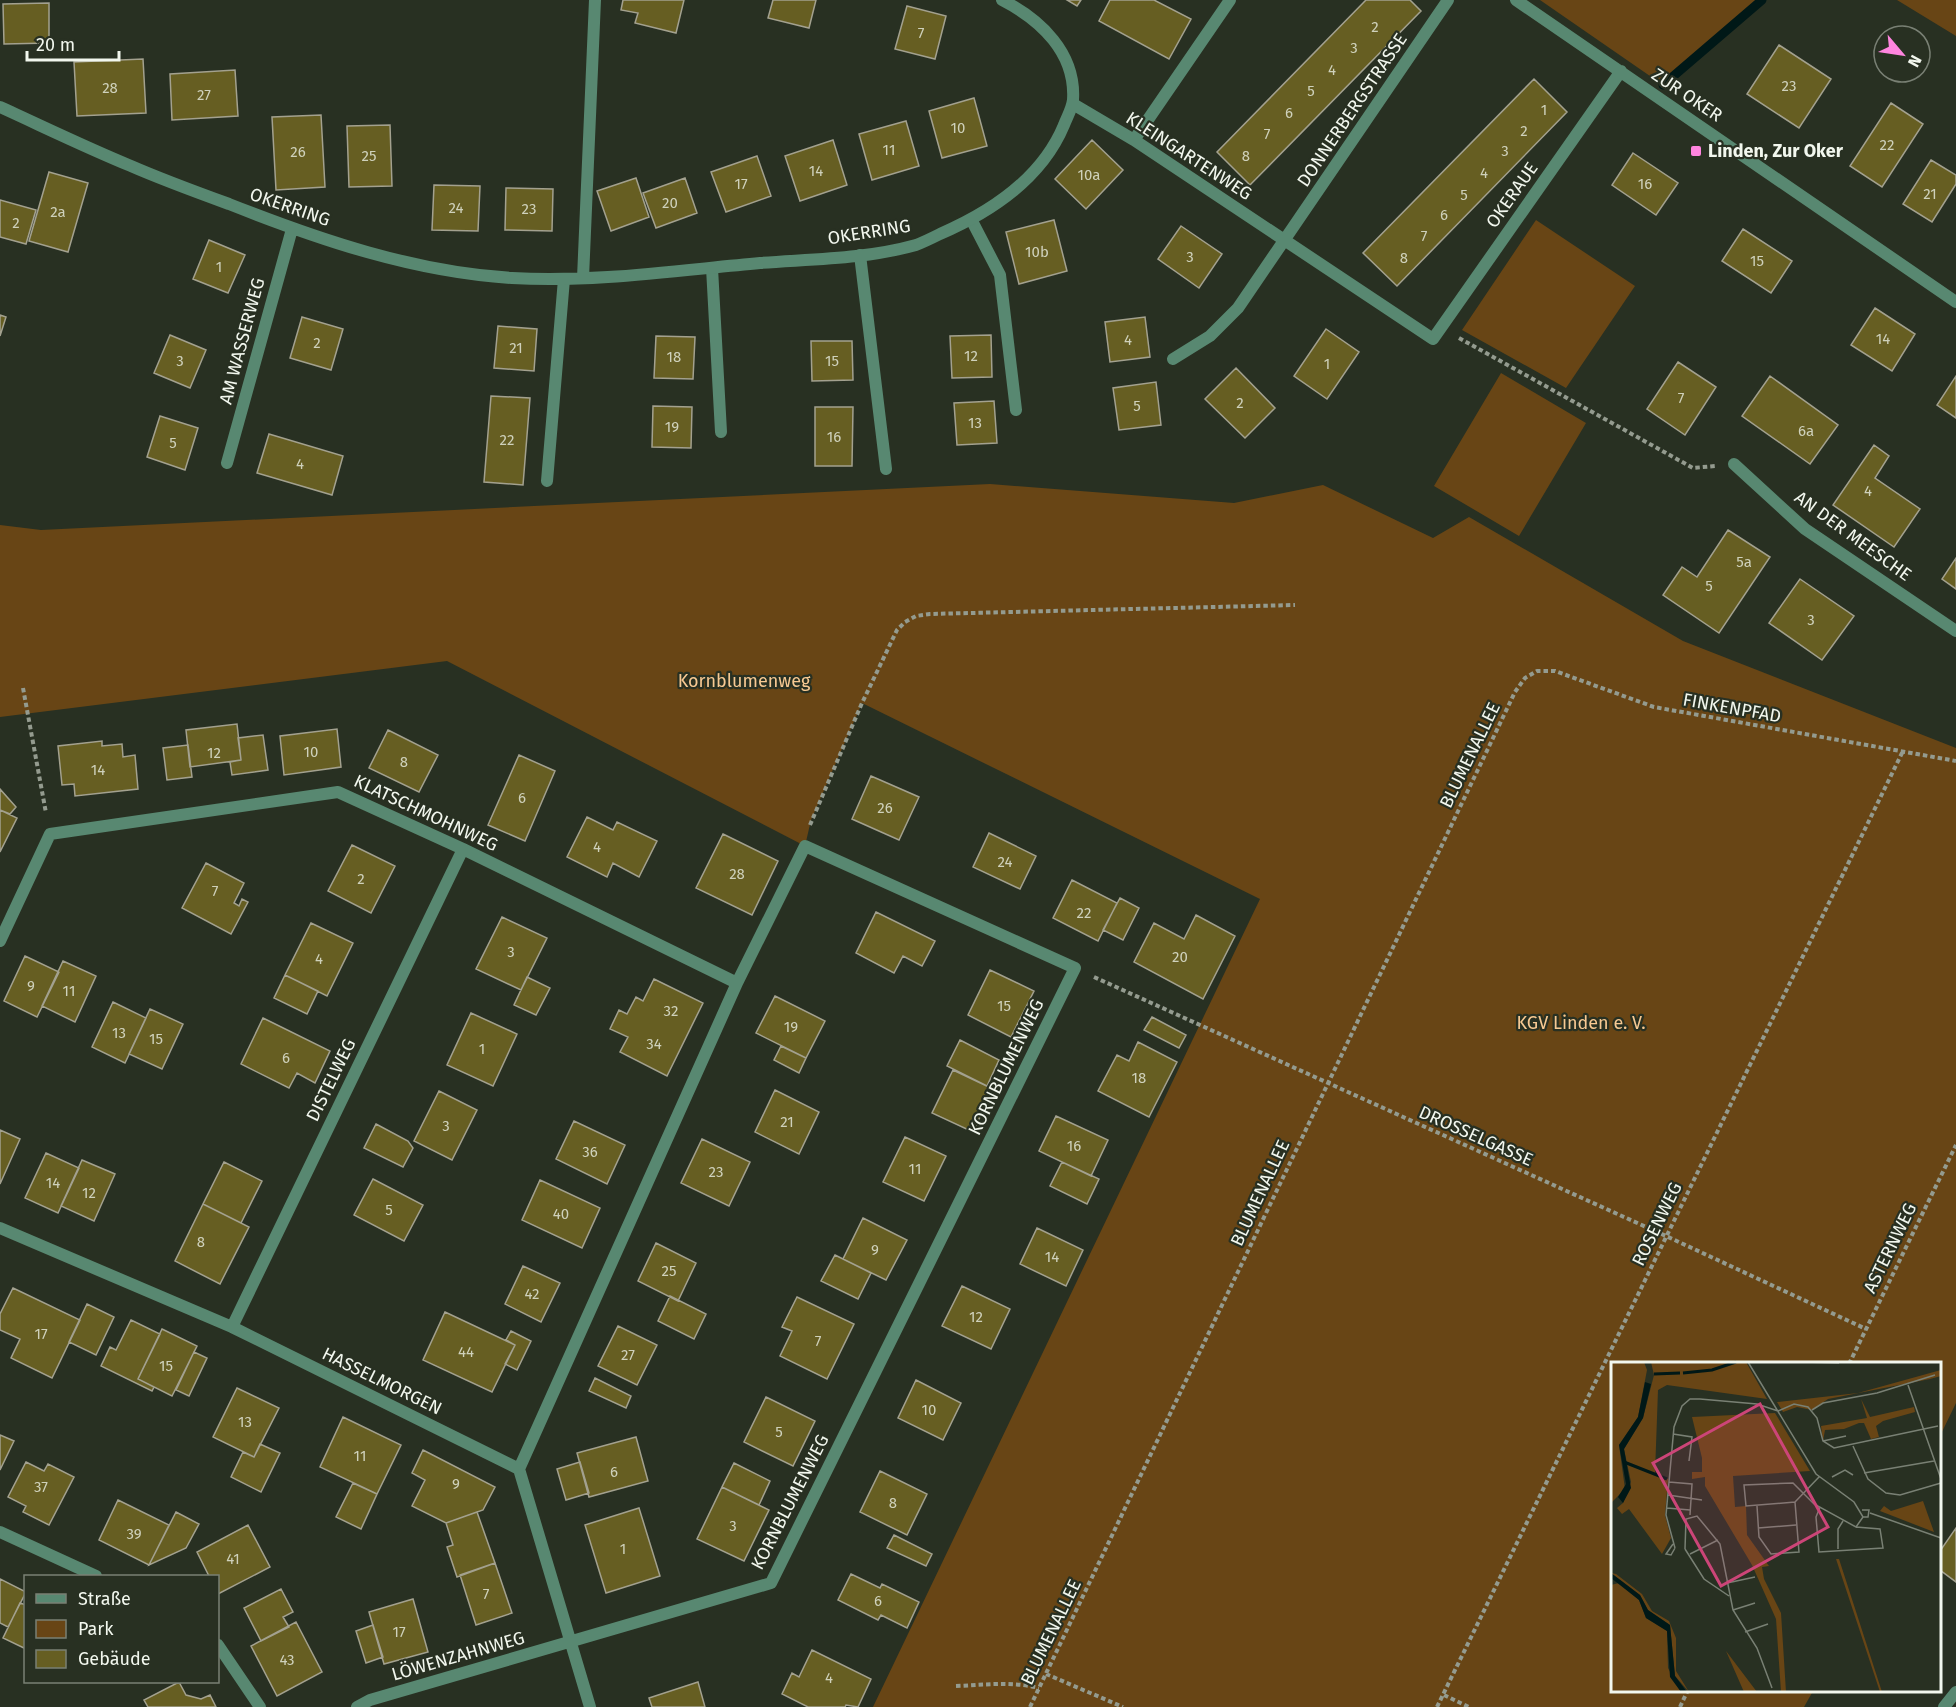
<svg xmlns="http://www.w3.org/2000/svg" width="1956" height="1707" viewBox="0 0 1956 1707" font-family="'Fira Sans',sans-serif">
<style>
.green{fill:#684515}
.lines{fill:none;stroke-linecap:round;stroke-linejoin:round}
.stream{stroke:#001817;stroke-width:9}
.building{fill:#665e22;stroke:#a3a18f;stroke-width:1.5}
.path{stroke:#949b8f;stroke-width:4;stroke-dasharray:4.5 3;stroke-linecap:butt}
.service{stroke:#588871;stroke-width:12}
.minor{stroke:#588871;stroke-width:12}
.poi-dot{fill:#ff85df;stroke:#283022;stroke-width:2}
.labels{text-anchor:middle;stroke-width:4.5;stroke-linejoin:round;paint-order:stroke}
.number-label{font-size:15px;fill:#cfd1bb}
.street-label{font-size:18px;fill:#f2f7ee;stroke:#283022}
.poi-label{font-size:18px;font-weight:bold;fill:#f2f7ee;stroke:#283022;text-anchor:start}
.park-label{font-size:18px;fill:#f7c992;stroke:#283022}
.inset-river{fill:none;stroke:#001817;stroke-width:3}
.inset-road{fill:none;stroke:#798074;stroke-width:1.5}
.view{fill:#cc4578;fill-opacity:0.15;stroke:#cc4578;stroke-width:3}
.inset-edge{fill:none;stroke:#f2f7ee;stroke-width:3}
</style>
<rect width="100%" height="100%" fill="#283022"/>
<path class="green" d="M1540,0H1762L1663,85Z
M1897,0H1956V36Z
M1536,220L1635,286L1566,388L1462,330Z
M1501,373L1586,423L1519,536L1434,486Z
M990,484L1234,503L1323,485L1433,538L1469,517L1683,641L1956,748V1403L1940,1436V1364H1612V1690L1813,1691L1804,1707H873L1260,899L862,703L811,820L805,846L447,661L0,717V525L41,530Z"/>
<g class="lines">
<path class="stream" d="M1663,85L1762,0"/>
</g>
<path class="building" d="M623,0H684L676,33L635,23L638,13L621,10Z
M773,0H816L809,28L768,18Z
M1067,0H1081L1077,6Z
M1110,0H1154L1191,19L1169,59L1099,21Z
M1366,0H1410L1421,11L1250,185L1217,152Z
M49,3V43L4,44L3,4Z
M907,6L946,16L935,59L895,49Z
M1779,45L1831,79L1799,128L1747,94Z
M143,59L146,113L77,116L74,62Z
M235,70L238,116L172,120L170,74Z
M1534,79L1567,112L1397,286L1363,253Z
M974,98L987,146L942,158L929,111Z
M1891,103L1923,124L1882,187L1850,166Z
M321,115L325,187L276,190L272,117Z
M906,121L919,166L872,180L859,134Z
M390,125L392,186L349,187L347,126Z
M833,140L847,185L800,201L785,156Z
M1092,140L1123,170L1086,209L1055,179Z
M1633,153L1678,183L1656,215L1612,185Z
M757,156L771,196L726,212L711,172Z
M1931,160L1956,175V184L1932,222L1903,204Z
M49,172L88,183L68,252L29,241Z
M636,178L649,217L611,231L597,191Z
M685,178L697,213L656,228L643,193Z
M434,185L480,186L478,231L432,230Z
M506,188L553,189L552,231L505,230Z
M0,200L36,210L26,244L0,237Z
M1054,220L1067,271L1019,284L1006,232Z
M1181,226L1222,254L1199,288L1158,259Z
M1743,229L1792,261L1771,293L1722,261Z
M209,240L245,255L228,293L193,279Z
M1875,308L1915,334L1892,371L1851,345Z
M0,315L6,317L0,336Z
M302,317L343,329L331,370L290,358Z
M1145,317L1150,357L1110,362L1105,322Z
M498,326L537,329L534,371L494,368Z
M1326,329L1359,352L1327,399L1294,376Z
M170,335L206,350L190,388L154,373Z
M991,335L992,377L952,378L950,336Z
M656,336L695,337L693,379L654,378Z
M811,341H852L853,380L812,381Z
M1678,362L1716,387L1685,435L1647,409Z
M1236,368L1275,408L1245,438L1205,399Z
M1770,376L1838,425L1810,464L1742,416Z
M1956,376V418L1937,405Z
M1156,382L1161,425L1119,430L1113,388Z
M491,396L530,398L523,485L484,482Z
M994,401L997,443L957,445L954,403Z
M653,406L692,407L691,448L652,447Z
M815,407H853L852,466H815Z
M160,416L198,428L185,470L147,457Z
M269,434L343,456L332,495L257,473Z
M1874,445L1889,456L1875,478L1920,509L1894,547L1833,505Z
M1728,530L1770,557L1719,633L1663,595L1682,567L1697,577Z
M1956,558V589L1942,579Z
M1800,579L1854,616L1822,660L1769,623Z
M237,724L241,760L190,767L186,730Z
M337,729L341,767L284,775L280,736Z
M388,730L438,755L419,792L369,768Z
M263,735L268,770L232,775L230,762L241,760L238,738Z
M102,741V746L122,744L123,757L135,755L138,789L75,796L74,784L62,785L58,746Z
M188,745L192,777L167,780L163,748Z
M519,755L555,771L525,841L488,825Z
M871,776L919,797L899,840L852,819Z
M0,789L16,807L10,814L0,810Z
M0,810L17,818L0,852Z
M587,817L613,830L617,822L657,841L639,877L613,863L607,877L567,857Z
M989,833L1036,856L1020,889L973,867Z
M723,834L778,861L752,915L696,888Z
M352,845L395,866L371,913L328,891Z
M206,863L244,883L234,903L239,906L242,899L248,902L231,934L182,908Z
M1072,880L1117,903L1098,941L1053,918Z
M1120,898L1139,908L1123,940L1103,930Z
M876,912L935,941L922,966L903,956L894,973L856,953Z
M1196,915L1235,936L1203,999L1134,962L1154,923L1184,939Z
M502,917L547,938L521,990L476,969Z
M311,923L353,943L327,996L285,975Z
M25,956L59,972L37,1017L4,1001Z
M63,961L96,976L75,1022L42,1006Z
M990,970L1034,991L1011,1037L968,1015Z
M285,975L318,991L307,1014L274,998Z
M527,977L550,988L536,1015L514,1005Z
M654,979L703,1003L667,1076L620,1052L628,1037L610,1029L619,1010L627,1014L636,997L643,1001Z
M775,996L825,1021L806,1058L756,1033Z
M113,1002L146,1018L125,1063L92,1047Z
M150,1009L183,1024L162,1069L129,1054Z
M471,1013L517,1034L493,1086L447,1065Z
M1152,1017L1186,1035L1179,1048L1144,1030Z
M263,1018L330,1051L315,1083L297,1073L289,1088L241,1064Z
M960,1040L999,1060L987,1086L947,1066Z
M1138,1042L1177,1062L1149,1117L1098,1091L1117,1055L1129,1061Z
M781,1046L806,1058L799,1073L774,1060Z
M953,1070L993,1089L973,1132L932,1113Z
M775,1090L819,1112L799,1154L755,1132Z
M439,1091L477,1110L452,1160L414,1141Z
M1056,1116L1108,1140L1091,1176L1039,1151Z
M574,1121L625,1145L607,1184L556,1159Z
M376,1124L408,1141L413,1148L403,1167L364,1148Z
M0,1130L20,1139L0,1184Z
M905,1137L946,1156L924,1201L883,1182Z
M702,1139L750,1162L729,1206L681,1183Z
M46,1153L79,1168L58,1213L25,1198Z
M82,1160L115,1174L94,1221L61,1206Z
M224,1162L262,1181L241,1223L203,1204Z
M1062,1162L1099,1179L1087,1204L1050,1186Z
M373,1179L423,1205L404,1241L354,1215Z
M540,1180L600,1208L582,1248L522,1220Z
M203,1204L249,1227L220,1284L175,1261Z
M863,1218L907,1240L886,1280L843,1259Z
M1037,1228L1083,1250L1066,1286L1020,1264Z
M656,1243L696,1263L678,1301L638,1281Z
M835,1255L871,1273L858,1299L821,1281Z
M523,1266L560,1283L541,1322L505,1304Z
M962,1286L1010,1309L991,1349L942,1326Z
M13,1288L80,1320L52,1378L11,1358L20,1339L0,1330V1314Z
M670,1296L706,1314L694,1339L658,1321Z
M797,1297L854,1324L827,1379L780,1356L792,1331L782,1327Z
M87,1304L114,1317L96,1355L69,1342Z
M445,1312L515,1345L492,1392L423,1360Z
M131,1320L160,1334L138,1379L154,1387L152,1391L101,1366L110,1347L116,1350Z
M618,1326L657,1345L637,1385L598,1366Z
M162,1329L197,1346L172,1396L138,1379Z
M511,1331L531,1341L517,1370L505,1364L515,1345L506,1340Z
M194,1352L207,1358L189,1396L176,1390Z
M595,1378L631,1396L626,1408L589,1391Z
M916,1380L961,1403L943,1440L898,1418Z
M237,1388L279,1408L254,1457L213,1437Z
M766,1397L815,1421L793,1466L744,1442Z
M343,1417L401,1445L377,1494L320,1467Z
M0,1435L14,1441L0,1470Z
M636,1437L648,1481L589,1497L577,1453Z
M260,1444L280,1453L261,1492L231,1477L243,1452L254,1457Z
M423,1450L495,1487L483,1510L446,1523L412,1506L425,1480L412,1473Z
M26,1462L44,1471L48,1464L74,1477L49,1525L23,1512L26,1506L8,1497Z
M580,1462L589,1493L566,1500L557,1469Z
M734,1463L770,1481L759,1505L722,1487Z
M880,1471L927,1494L907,1535L860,1512Z
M353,1483L377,1494L361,1529L336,1517Z
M722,1487L769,1510L744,1561L697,1539Z
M118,1500L169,1525L149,1565L99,1540Z
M639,1508L660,1576L606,1593L585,1525Z
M176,1512L199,1524L186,1548L149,1565Z
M477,1512L495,1563L457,1577L447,1547L453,1545L446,1523Z
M248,1525L270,1567L218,1594V1576H209L197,1552Z
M1956,1528V1582L1940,1570V1551Z
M894,1535L932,1554L926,1566L887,1548Z
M495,1563L512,1613L476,1625L460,1575Z
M851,1574L880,1588L882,1584L919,1602L907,1628L881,1615L878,1620L838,1600Z
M0,1579L26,1592L8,1627L0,1623Z
M281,1589L293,1612L283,1617L289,1627L261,1641L244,1608Z
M413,1599L428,1652L384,1664L369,1612Z
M20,1603L26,1605V1649L3,1638Z
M296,1622L322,1672L277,1696L251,1646Z
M373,1625L383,1657L366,1663L356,1631Z
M812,1650L871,1679L858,1707L846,1705L845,1707H808L782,1694L792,1673L799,1677Z
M179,1682L186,1695L201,1699L210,1695L216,1707H148L144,1700Z
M698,1682L705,1707H652L649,1698Z"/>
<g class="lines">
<path class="path" d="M1459,338L1693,468L1715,466
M23,688L46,813
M810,825L862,703L897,630L905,622L916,616L930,614L1295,605
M1094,977L1666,1236L1866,1329
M1849,1364L1956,1145
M1046,1674L1123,1707
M956,1686C984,1685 1011,1681 1039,1688
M1444,1695L1469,1707
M1030,1707L1515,692L1525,678L1537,671H1555L1654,707L1956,761
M1437,1707L1902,753
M1680,1707L1688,1690"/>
<path class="service" d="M972,221L1000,275L1016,410
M860,255L886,469
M712,268L721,432
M547,481L564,279"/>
<path class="minor" d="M1516,0L1956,302
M1073,104L1134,140L1433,339L1621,71
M0,107C44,127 87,148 131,166C163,180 196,192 229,204C320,240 414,272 512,278C592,283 681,270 760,263C812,259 866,259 916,245C924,242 932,238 940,234C991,212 1042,178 1064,125C1067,117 1072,109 1073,100C1076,53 1041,20 1002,0
M1134,140L1230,0
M583,278L595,0
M1173,359L1210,336L1238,308L1448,0
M227,463L292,229
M1734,464L1805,529L1956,631
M0,941L50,834L338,792L463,849L737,983
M0,1228L232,1327L519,1469L590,1707
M232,1327L463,849
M0,1532L96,1576
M218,1645L260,1707
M357,1707L370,1700L771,1583L1075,968L805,846L737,983L519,1469
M1944,1707L1956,1692"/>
</g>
<rect class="poi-dot" x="1690" y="145" width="12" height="12" rx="3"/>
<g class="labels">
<g class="number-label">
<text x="1375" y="32">2</text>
<text x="921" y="38">7</text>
<text x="1354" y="53">3</text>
<text x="1332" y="75">4</text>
<text x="1789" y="91">23</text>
<text x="110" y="93">28</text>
<text x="1311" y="96">5</text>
<text x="204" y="100">27</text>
<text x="1544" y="115">1</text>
<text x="1289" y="118">6</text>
<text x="958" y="133">10</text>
<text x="1524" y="136">2</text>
<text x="1267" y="139">7</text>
<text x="1887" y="150">22</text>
<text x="889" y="155">11</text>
<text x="1505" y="156">3</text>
<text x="298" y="157">26</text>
<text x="369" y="161">25</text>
<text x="1246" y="161">8</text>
<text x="816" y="176">14</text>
<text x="1484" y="178">4</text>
<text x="1089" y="180">10a</text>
<text x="741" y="189">17</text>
<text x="1645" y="189">16</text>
<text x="1930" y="199">21</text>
<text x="1464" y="200">5</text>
<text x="670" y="208">20</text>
<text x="456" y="213">24</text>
<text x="529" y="214">23</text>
<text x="58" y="217">2a</text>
<text x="1444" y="220">6</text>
<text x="16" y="228">2</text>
<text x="1424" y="241">7</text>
<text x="1037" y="257">10b</text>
<text x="1190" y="262">3</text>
<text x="1404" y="263">8</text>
<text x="1757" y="266">15</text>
<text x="219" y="272">1</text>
<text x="1883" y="344">14</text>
<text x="1128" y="345">4</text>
<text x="317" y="348">2</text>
<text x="516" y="353">21</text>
<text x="971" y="361">12</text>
<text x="674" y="362">18</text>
<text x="180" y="366">3</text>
<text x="832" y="366">15</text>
<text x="1327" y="369">1</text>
<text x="1681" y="403">7</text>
<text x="1240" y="408">2</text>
<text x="1137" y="411">5</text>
<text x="975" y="428">13</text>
<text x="672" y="432">19</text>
<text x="1806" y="436">6a</text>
<text x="834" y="442">16</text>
<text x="507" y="445">22</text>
<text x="173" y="448">5</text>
<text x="300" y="469">4</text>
<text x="1868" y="496">4</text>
<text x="1744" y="567">5a</text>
<text x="1709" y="591">5</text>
<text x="1811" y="625">3</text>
<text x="311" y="757">10</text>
<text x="214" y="758">12</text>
<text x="404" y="767">8</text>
<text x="98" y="775">14</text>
<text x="522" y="803">6</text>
<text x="885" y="813">26</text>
<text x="597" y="852">4</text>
<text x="1005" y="867">24</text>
<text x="737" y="879">28</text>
<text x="361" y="884">2</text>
<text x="215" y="896">7</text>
<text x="1084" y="918">22</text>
<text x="511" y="957">3</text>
<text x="1180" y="962">20</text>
<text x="319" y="964">4</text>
<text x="31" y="991">9</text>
<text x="69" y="996">11</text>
<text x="1004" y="1011">15</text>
<text x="671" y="1016">32</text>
<text x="791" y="1032">19</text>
<text x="119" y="1038">13</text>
<text x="156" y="1044">15</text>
<text x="654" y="1049">34</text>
<text x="482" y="1054">1</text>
<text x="286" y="1063">6</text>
<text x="1139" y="1083">18</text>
<text x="787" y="1127">21</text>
<text x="446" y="1131">3</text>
<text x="1074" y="1151">16</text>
<text x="590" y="1157">36</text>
<text x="915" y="1174">11</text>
<text x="716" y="1177">23</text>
<text x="53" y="1188">14</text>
<text x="89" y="1198">12</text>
<text x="389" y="1215">5</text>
<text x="561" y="1219">40</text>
<text x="201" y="1247">8</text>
<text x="875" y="1255">9</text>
<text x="1052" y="1262">14</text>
<text x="669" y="1276">25</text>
<text x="532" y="1299">42</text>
<text x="976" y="1322">12</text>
<text x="41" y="1339">17</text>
<text x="818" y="1346">7</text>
<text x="466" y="1357">44</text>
<text x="628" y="1360">27</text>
<text x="166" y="1371">15</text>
<text x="929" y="1415">10</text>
<text x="245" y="1427">13</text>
<text x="779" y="1437">5</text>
<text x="360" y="1461">11</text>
<text x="614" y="1477">6</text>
<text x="456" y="1489">9</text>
<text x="41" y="1492">37</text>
<text x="893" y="1508">8</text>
<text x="733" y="1531">3</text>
<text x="134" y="1539">39</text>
<text x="623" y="1554">1</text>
<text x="233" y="1564">41</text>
<text x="486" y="1599">7</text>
<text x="878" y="1606">6</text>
<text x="399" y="1637">17</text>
<text x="287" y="1665">43</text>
<text x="829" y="1683">4</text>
</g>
<g class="street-label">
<text transform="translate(1687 95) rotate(34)" y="6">ZUR OKER</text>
<text transform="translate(1352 110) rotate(-56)" y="6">DONNERBERGSTRASSE</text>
<text transform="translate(1189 156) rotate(33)" y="6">KLEINGARTENWEG</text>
<text transform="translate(1512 195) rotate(-55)" y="6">OKERAUE</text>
<text transform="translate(290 207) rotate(19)" y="6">OKERRING</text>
<text transform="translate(869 232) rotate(-9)" y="6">OKERRING</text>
<text transform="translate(242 341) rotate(-75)" y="6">AM WASSERWEG</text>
<text transform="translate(1853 536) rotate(36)" y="6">AN DER MEESCHE</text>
<text transform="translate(1732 708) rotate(10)" y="6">FINKENPFAD</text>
<text transform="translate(1470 755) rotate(-64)" y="6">BLUMENALLEE</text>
<text transform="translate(426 813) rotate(25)" y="6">KLATSCHMOHNWEG</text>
<text transform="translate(1006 1067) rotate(-64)" y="6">KORNBLUMENWEG</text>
<text transform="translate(331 1080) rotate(-64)" y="6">DISTELWEG</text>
<text transform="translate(1476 1136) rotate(24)" y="6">DROSSELGASSE</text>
<text transform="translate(1260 1193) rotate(-65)" y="6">BLUMENALLEE</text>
<text transform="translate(1657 1224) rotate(-64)" y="6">ROSENWEG</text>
<text transform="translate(1890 1248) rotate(-64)" y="6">ASTERNWEG</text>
<text transform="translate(382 1381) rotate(26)" y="6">HASSELMORGEN</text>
<text transform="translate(790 1502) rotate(-63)" y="6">KORNBLUMENWEG</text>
<text transform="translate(1051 1632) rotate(-64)" y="6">BLUMENALLEE</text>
<text transform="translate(458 1656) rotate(-16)" y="6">LÖWENZAHNWEG</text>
</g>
<g class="poi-label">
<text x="1708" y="157">Linden, Zur Oker</text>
</g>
<g class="park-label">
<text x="744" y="687">Kornblumenweg</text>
<text x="1581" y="1029">KGV Linden e. V.</text>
</g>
</g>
<g transform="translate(1611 1362)">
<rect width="330" height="330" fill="#283022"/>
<path d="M0,0H33L36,8L27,55L8,83L14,127L0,141ZM40,0H135L156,37L56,23L47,28L44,111L57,117L54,153L60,176L51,192L18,147L11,152L6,146L0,151L12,141L20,120L13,87L32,56L43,13ZM330,8V14L319,17L217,37L201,48L186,45L172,50L166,40L247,31ZM250,37L259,55L303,45L304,50L272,59L265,64L268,75L260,77L253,61H248L233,67L214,68L212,79L210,64L256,56ZM164,51L199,109L122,114L124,145L135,144L136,173L158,204L151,205L153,217L170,251L175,330H170L165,257L141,203L94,124V115L81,117V110H91V96L81,55ZM312,139L323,170L269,149L273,144L280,149ZM225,197H228L271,330H269ZM0,211L5,212L31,232L41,249L58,259L65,276V309L78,330L64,314L59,263L37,248L29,233ZM8,221L28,238L35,256L56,269L57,306L70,330H0V223ZM115,289L146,330H133Z" fill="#684515"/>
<path d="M34,20L40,22L32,56L13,87L20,126L12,141L7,135L15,122L8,83L27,55ZM0,211L29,233L37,248L59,263L64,314L76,330H70L59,315L56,269L35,256L28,238L0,216Z" fill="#001817"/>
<path class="inset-river" d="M72,11L101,8L125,0M43,12L69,11M13,100L56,117"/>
<path class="inset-road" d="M137,0L205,112L243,140L252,155H257L258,148H251M192,0L228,1M297,23L330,117M201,48L212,41L266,31L324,13M167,49L183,42L197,45L206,56L212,79L223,86L327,64M62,72L81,75L78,99M212,79L235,74M242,84L257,117L275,131L289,133L330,121M253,111L323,99M221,115L234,108L242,113M58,120L81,122L79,153M57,133L91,138M184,140L135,144L133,123L182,121L203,142L245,165L252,155M146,144L148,175L160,192L188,190L184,140L208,115M209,145L205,155L208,190L272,186L269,167L245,165M56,146L79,148M259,151L330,176M147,166L185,163M62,182L55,192L60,193L64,186M64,186L55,153L63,65L71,44L79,37H89L146,42L167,49M74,187L75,157L86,154L109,182L122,248L146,286L161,326M74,187L93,217L118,234M227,187V167L232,159M79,192L107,178M116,221L144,215M122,248L144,241M134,270L157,262"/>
<path class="view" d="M149,42L217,165L110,224L42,101Z"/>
<rect width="330" height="330" class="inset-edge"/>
</g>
<rect x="24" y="1575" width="195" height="108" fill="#283022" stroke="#798074" stroke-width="1.5"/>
<rect x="36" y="1594" width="30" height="9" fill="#588871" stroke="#798074" stroke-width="1.5"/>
<text x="78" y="1605" font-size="18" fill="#f2f7ee">Straße</text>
<rect x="36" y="1620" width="30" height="18" fill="#684515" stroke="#798074" stroke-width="1.5"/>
<text x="78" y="1635" font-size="18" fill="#f2f7ee">Park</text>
<rect x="36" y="1650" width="30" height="18" fill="#665e22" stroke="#798074" stroke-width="1.5"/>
<text x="78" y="1665" font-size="18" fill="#f2f7ee">Gebäude</text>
<g transform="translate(1902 54) rotate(119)"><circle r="28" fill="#283022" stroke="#798074" stroke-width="1.5"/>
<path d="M0-4.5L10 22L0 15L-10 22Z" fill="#ff85df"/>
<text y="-9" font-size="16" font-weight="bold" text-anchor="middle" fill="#f2f7ee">N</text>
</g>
<path d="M27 51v9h92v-9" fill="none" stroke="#f2f7ee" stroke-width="3"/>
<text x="36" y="51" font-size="18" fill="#f2f7ee" stroke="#283022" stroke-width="4.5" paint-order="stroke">20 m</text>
</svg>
